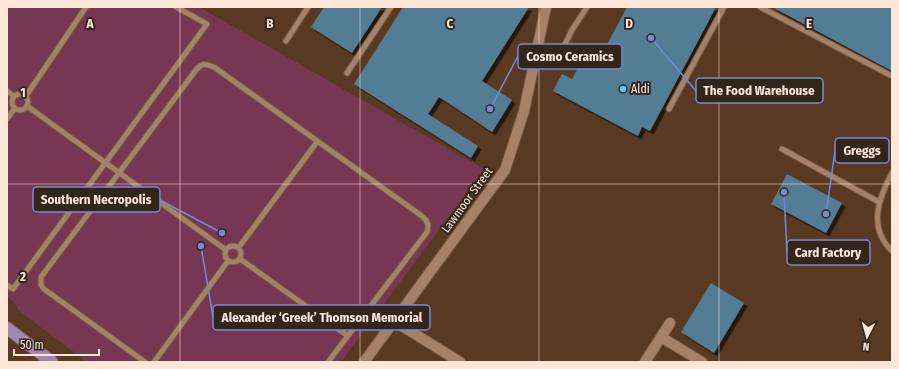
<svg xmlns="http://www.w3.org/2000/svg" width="899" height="369" viewBox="0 0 899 369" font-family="'Fira Sans Condensed',sans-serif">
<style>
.green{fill:#753751}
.building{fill:#537c95;filter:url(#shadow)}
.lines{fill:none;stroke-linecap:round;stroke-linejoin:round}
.lane-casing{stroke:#735842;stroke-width:7}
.street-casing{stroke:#735842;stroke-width:12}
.primary-casing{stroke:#735842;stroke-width:14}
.lane{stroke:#a68167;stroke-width:5}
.street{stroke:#a68167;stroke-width:10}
.primary{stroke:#a486b3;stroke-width:12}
.grid{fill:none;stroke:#fce7d9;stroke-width:1;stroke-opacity:0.55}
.poi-dot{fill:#6dc2f3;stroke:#34251a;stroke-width:1.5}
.labels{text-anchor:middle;stroke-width:4;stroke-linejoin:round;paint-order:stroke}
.poi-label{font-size:12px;fill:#fce7d9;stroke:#34251a;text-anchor:start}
.street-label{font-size:12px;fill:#fce7d9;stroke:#34251a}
.grid-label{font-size:13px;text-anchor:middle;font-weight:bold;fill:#fce7d9;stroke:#34251a;stroke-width:4;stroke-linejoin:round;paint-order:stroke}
.leader{fill:none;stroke:#768bd8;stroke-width:1.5}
.callout-dot{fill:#768bd8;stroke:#34251a;stroke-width:1.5}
.callout{fill:#34251a;stroke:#768bd8;stroke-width:1.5}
.callout-label{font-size:13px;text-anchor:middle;font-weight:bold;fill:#fce7d9}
</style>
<defs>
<filter id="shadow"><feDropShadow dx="3.5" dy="3.5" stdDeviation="0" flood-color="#0009"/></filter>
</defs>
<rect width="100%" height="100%" fill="#5a3922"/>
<path class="green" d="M7,7H199L484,169L341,362H87L18,310L16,304L7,297Z"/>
<path class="building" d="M324,7H382L352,53L311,27Z
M403,7H529L482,81L512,100L492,132L439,97L428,114L478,146L471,158L354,84Z
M627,7H716L650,131L642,127L638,136L553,91L562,74L572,79L587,51L600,58Z
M772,7H892V71Z
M787,174L842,203L826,233L771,204Z
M711,283L744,303L714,353L681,332Z"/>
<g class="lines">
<defs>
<path id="lane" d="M760,7L892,76
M286,41L308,7
M561,52L572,30L587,7
M347,73L391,7
M7,91L14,96
M12 102a8 8 0 1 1 16 0a8 8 0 1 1-16 0Z
M26,96L86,7
M27,106L226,250
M669,109L724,7
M7,119L15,108
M782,149L879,202
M892,173C878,199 868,228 892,251
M225 254a8 8 0 1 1 16 0a8 8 0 1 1-16 0Z
M239,247L317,142
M240,259L348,336
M7,285L13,289L207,24L176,7
M145,362L44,289L41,285V277L196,70C203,62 205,64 214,67L415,211C423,217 431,221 427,232L328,362
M154,362L228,261"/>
<path id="street" d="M394,321L460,362
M661,337L702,362
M364,362L505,170L524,111L546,7
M645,362L670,323"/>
<path id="primary" d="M7,328L52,362"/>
</defs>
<use href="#lane" class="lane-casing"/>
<use href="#street" class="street-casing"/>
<use href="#primary" class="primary-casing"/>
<use href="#lane" class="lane"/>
<use href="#street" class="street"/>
<use href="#primary" class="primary"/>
</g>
<path class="grid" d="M180,7V362M360,7V362M539,7V362M719,7V362M7,184H892"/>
<circle class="poi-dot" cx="623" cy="89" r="4"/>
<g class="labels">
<g class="poi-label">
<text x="631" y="93">Aldi</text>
</g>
<g class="street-label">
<text transform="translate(467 200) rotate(-54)" y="4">Lawmoor Street</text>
</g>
</g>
<g class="grid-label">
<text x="90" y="28">A</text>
<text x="270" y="28">B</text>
<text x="450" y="28">C</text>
<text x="629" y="28">D</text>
<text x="809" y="28">E</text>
<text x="23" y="97">1</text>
<text x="23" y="281">2</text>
</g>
<path class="leader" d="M490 109L518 56M651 38L696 91M826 214L835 151M222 233L160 200M784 192L787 253M201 246L213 317"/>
<g class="callout-dot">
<circle cx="490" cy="109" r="4"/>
<circle cx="651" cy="38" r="4"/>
<circle cx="826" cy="214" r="4"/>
<circle cx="222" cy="233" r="4"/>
<circle cx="784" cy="192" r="4"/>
<circle cx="201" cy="246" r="4"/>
</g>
<g class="callout">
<rect x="518" y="44" width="104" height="25" rx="4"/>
<rect x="696" y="78" width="127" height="25" rx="4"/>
<rect x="835" y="138" width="54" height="25" rx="4"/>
<rect x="33" y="187" width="127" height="25" rx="4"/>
<rect x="787" y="240" width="83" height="25" rx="4"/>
<rect x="213" y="305" width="217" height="25" rx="4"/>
</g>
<g class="callout-label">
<text x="570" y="61">Cosmo Ceramics</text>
<text x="759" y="95">The Food Warehouse</text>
<text x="862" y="155">Greggs</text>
<text x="96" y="204">Southern Necropolis</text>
<text x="828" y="257">Card Factory</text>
<text x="322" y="322">Alexander ‘Greek’ Thomson Memorial</text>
</g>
<rect width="899" height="369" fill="none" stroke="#fce7d9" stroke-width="16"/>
<g transform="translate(867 337) rotate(186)" stroke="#34251a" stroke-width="3" paint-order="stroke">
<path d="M0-3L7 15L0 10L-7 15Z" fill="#fce7d9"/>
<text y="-6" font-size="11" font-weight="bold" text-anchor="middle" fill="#fce7d9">N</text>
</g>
<path d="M14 349v6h85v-6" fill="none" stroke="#fce7d9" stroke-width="2"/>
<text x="20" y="349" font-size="12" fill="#fce7d9" stroke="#34251a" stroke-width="3" paint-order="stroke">50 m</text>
</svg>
